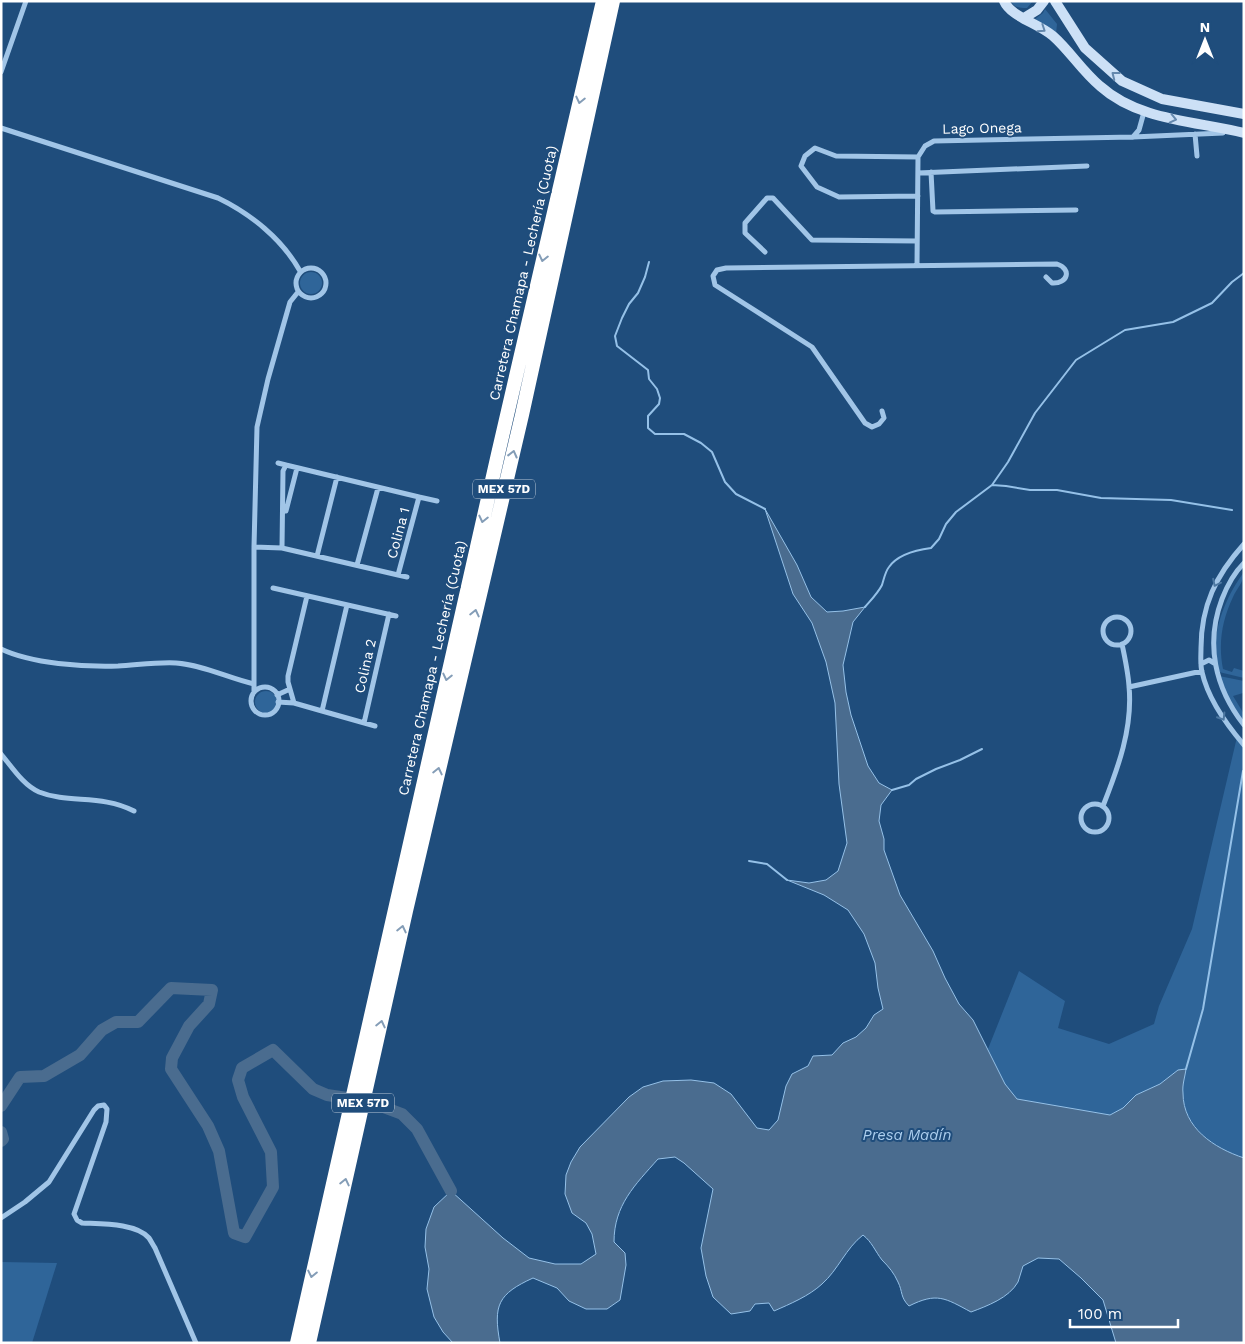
<svg xmlns="http://www.w3.org/2000/svg" width="1245" height="1344" viewBox="0 0 1245 1344" font-family="'Work Sans',sans-serif">
<style>
.green{fill:#2f6599}
.water{fill:#4a6c8f;stroke:#95c1e8}
.lines{fill:none;stroke-linecap:round;stroke-linejoin:round}
.stream{stroke:#95c1e8;stroke-width:2}
.river{stroke:#4a6c8f;stroke-width:12}
.street{stroke:#a1c5e7;stroke-width:5}
.secondary{stroke:#cce0f6;stroke-width:10}
.highway{stroke:#fff;stroke-width:14}
.oneway{stroke:#6488ad}
.oneway2{stroke:#849db7}
.oneway3{stroke:#4c77a1}
.labels{text-anchor:middle;stroke-width:4;stroke-linejoin:round;paint-order:stroke}
.shield{fill:#1f4d7c;stroke:#bccad8;stroke-width:1}
.shield-label{font-size:12px;font-weight:bold;fill:#fff}
.street-label{font-size:14px;fill:#fff;stroke:#1f4d7c}
.water-label{font-size:15px;font-style:italic;fill:#adcfef;stroke:#1f4d7c}
</style>
<rect width="100%" height="100%" fill="#1f4d7c"/>
<path class="green" d="M1011,1H1033L1027,8C1020,8 1014,8 1011,1Z
M1045,9L1057,24L1056,34L1035,19L1043,13Z
M300 283a11 11 0 1 1 22 0a11 11 0 1 1-22 0Z
M1244,572C1244,582 1237,588 1233,597C1222,620 1218,644 1223,669L1232,672L1234,668L1244,671V678L1219,672C1208,639 1224,599 1244,572Z
M1219,676L1244,681L1243,693L1233,696L1244,714V722L1231,703Z
M255 702a11 11 0 1 1 22 0a11 11 0 1 1-22 0Z
M1237,737L1244,745V1158C1214,1148 1184,1128 1183,1093C1182,1086 1185,1077 1186,1070H1178L1160,1084L1136,1095L1123,1108L1110,1115L1017,1099L1005,1084L988,1049L1019,971L1065,1001L1058,1028L1109,1044L1154,1024L1159,1006L1192,929Z
M1,1262L57,1263L32,1343H1Z"/>
<path class="water" d="M765,509L797,565L811,597L827,612L843,611L865,607L853,622L843,665L846,692L851,715L868,766L879,783L892,790L881,805L879,821L884,839V850L900,895L933,951L945,978L959,1004L973,1020L1005,1084L1017,1099L1110,1115L1123,1108L1136,1095L1160,1084L1178,1070L1186,1069C1185,1077 1182,1085 1183,1093C1183,1128 1214,1148 1244,1158V1343H1116L1103,1300L1081,1278L1059,1259L1038,1258L1023,1266C1021,1271 1020,1277 1018,1282C1009,1298 987,1306 971,1312C945,1298 937,1292 909,1306C900,1297 903,1292 898,1282C894,1273 889,1267 882,1260C875,1251 872,1242 863,1235C846,1248 838,1270 822,1284C809,1296 790,1304 774,1311L769,1303L755,1304L750,1311L731,1314L713,1297L706,1276L701,1248L713,1189L684,1163L675,1157L658,1159C635,1185 614,1205 614,1242L625,1253L626,1265L620,1300L607,1309H586L569,1301L557,1288L533,1278C498,1294 493,1305 500,1343H453L443,1332L434,1317L427,1289L429,1269L425,1247L426,1229L434,1207L451,1191L503,1238L529,1258L555,1264H581L596,1254L592,1234L586,1223L572,1213L565,1194L566,1175L571,1162L580,1147L629,1097L643,1087L663,1081L691,1080L714,1083L731,1094L757,1128L769,1130L778,1120L786,1086L792,1074L808,1066L813,1056L832,1055L843,1043L856,1037L866,1028L874,1015L883,1009L878,988L875,963L864,934L848,910L824,895L787,880L809,883L826,880L838,871L847,843L839,784L835,703L826,662L812,623L793,594Z"/>
<g class="lines">
<path class="stream" d="M649,262L645,277L638,293L629,304L622,318L615,336L617,346L648,370L649,379L657,389L660,398L659,404L648,416V428L655,434H684L701,443L712,452L725,482L736,494L765,509
M992,485L1006,486L1030,490H1057L1101,498L1171,500L1232,510
M865,607C871,600 878,593 882,585C884,579 885,572 889,567C898,554 916,550 931,548L939,539L946,524L956,512L992,485L1008,462L1035,413L1076,360L1125,330L1173,322L1212,303L1232,282L1244,273
M892,790L909,785L916,779L936,769L960,760L982,749
M749,861L767,864L787,880
M1186,1069L1203,1009L1243,771"/>
<path class="river" d="M1,1106L20,1077L44,1076L80,1055L102,1030L116,1022H138L171,988L212,990L209,1004L189,1026L172,1058L171,1069L208,1126L219,1151L234,1233L245,1237L273,1187L271,1152L243,1097L238,1080L242,1068L273,1050L313,1089L327,1095L367,1101L402,1114L417,1129L451,1191
M1,1132L3,1139L1,1141"/>
<path class="street" d="M1,72L26,1
M1,128L218,198C251,214 282,239 300,271
M1195,134L1197,156
M1133,137L1139,130L1144,112
M918,157L836,156L815,148L805,156L801,166L817,187L839,197L918,196
M931,172L933,211L935,212L1076,210
M918,173L1087,166
M765,252L745,233V223L767,198H773L812,240L917,241
M917,266L918,157L925,146L934,141L1133,137L1223,133
M296 283a15 15 0 1 1 30 0a15 15 0 1 1-30 0Z
M882,411L884,418L879,424L872,427L865,423L812,347L715,285L713,276L717,270L726,268L1057,264C1072,269 1068,284 1052,283L1046,277
M278,463L286,465
M419,497L437,501
M286,511L297,468
M1244,544C1216,575 1201,606 1201,648C1201,656 1200,664 1202,672C1208,699 1226,724 1244,745
M254,547L282,548L398,575L419,497L286,465L283,471L282,548
M317,556L337,477
M1244,563C1234,573 1227,586 1222,599C1205,644 1215,688 1244,725
M357,565L378,488
M398,575L407,577
M273,588L396,616
M1103 631a14 14 0 1 1 28 0a14 14 0 1 1-28 0Z
M1,649C32,664 84,667 118,666C137,665 157,662 176,663C203,665 228,678 254,684
M1201,664L1209,660L1214,663
M1129,687L1202,671
M251 701a14 14 0 1 1 28 0a14 14 0 1 1-28 0Z
M254,692V547L257,427L268,379L290,302L298,292
M277,695L290,689
M278,702L294,703L322,711L347,605
M294,703L288,682V676L307,596
M322,711L375,726
M364,723L389,614
M1,754C12,767 23,785 39,792C69,804 101,794 134,811
M1081 818a14 14 0 1 1 28 0a14 14 0 1 1-28 0Z
M1103,806C1118,768 1133,728 1129,686C1128,672 1125,658 1122,644
M1,1218L25,1202L49,1182L94,1110L98,1106L104,1105L107,1109L106,1122L74,1214L77,1220L82,1223C101,1224 136,1223 149,1238C151,1241 153,1245 155,1248L196,1343"/>
<path class="secondary" d="M1004,1C1011,17 1038,23 1053,36C1070,51 1082,71 1100,86C1139,121 1196,121 1244,133
M1055,1L1085,48L1122,81L1162,99L1244,114
M1024,18L1037,10L1044,1"/>
<path class="highway" d="M297,1343L498,454L603,1
M309,1343L406,911L522,415L613,1"/>
</g>
<defs><path id="oneway-chevron" d="M-2-3.5L2.5 0L-2 3.5" fill="none" stroke-width="1.6" stroke-linecap="round" stroke-linejoin="round" transform="scale(1.25)"/></defs>
<g class="oneway">
<use href="#oneway-chevron" transform="translate(1042 29) rotate(34)"/>
<use href="#oneway-chevron" transform="translate(1115 75) rotate(-142)"/>
<use href="#oneway-chevron" transform="translate(1173 119) rotate(13)"/>
</g>
<g class="oneway2">
<use href="#oneway-chevron" transform="translate(580 100) rotate(103)"/>
<use href="#oneway-chevron" transform="translate(543 258) rotate(103)"/>
<use href="#oneway-chevron" transform="translate(513 454) rotate(-76)"/>
<use href="#oneway-chevron" transform="translate(483 519) rotate(103)"/>
<use href="#oneway-chevron" transform="translate(475 613) rotate(-77)"/>
<use href="#oneway-chevron" transform="translate(447 677) rotate(103)"/>
<use href="#oneway-chevron" transform="translate(438 771) rotate(-77)"/>
<use href="#oneway-chevron" transform="translate(402 929) rotate(-77)"/>
<use href="#oneway-chevron" transform="translate(381 1024) rotate(-77)"/>
<use href="#oneway-chevron" transform="translate(345 1182) rotate(-77)"/>
<use href="#oneway-chevron" transform="translate(312 1274) rotate(102)"/>
</g>
<g class="oneway3">
<use href="#oneway-chevron" transform="translate(1216 583) rotate(116)"/>
<use href="#oneway-chevron" transform="translate(1222 717) rotate(58)"/>
</g>
<g class="labels">
<g class="shield">
<rect x="473" y="479.5" width="62" height="19" rx="4"/>
<rect x="332" y="1093.5" width="62" height="19" rx="4"/>
</g>
<g class="shield-label">
<text x="504" y="493">MEX 57D</text>
<text x="363" y="1107">MEX 57D</text>
</g>
<g class="street-label">
<text transform="translate(982 128) rotate(-1)" y="5">Lago Onega</text>
<text transform="translate(523 273) rotate(-77)" y="5">Carretera Chamapa - Lechería (Cuota)</text>
<text transform="translate(398 533) rotate(-75)" y="5">Colina 1</text>
<text transform="translate(365 666) rotate(-77)" y="5">Colina 2</text>
<text transform="translate(432 668) rotate(-77)" y="5">Carretera Chamapa - Lechería (Cuota)</text>
</g>
<g class="water-label">
<text x="907" y="1140">Presa Madín</text>
</g>
</g>
<rect width="1245" height="1344" fill="none" stroke="#ffffff" stroke-width="5"/>
<g transform="translate(1205 40)" stroke="#1f4d7c" stroke-width="4" paint-order="stroke">
<path d="M0-4L9 19L0 12L-9 19Z" fill="#ffffff"/>
<text y="-8" font-size="14" font-weight="bold" text-anchor="middle" fill="#ffffff">N</text>
</g>
<path d="M1070 1319v8h108v-8" fill="none" stroke="#ffffff" stroke-width="2.5"/>
<text x="1078" y="1319" font-size="15" fill="#ffffff" stroke="#1f4d7c" stroke-width="4" paint-order="stroke">100 m</text>
</svg>
